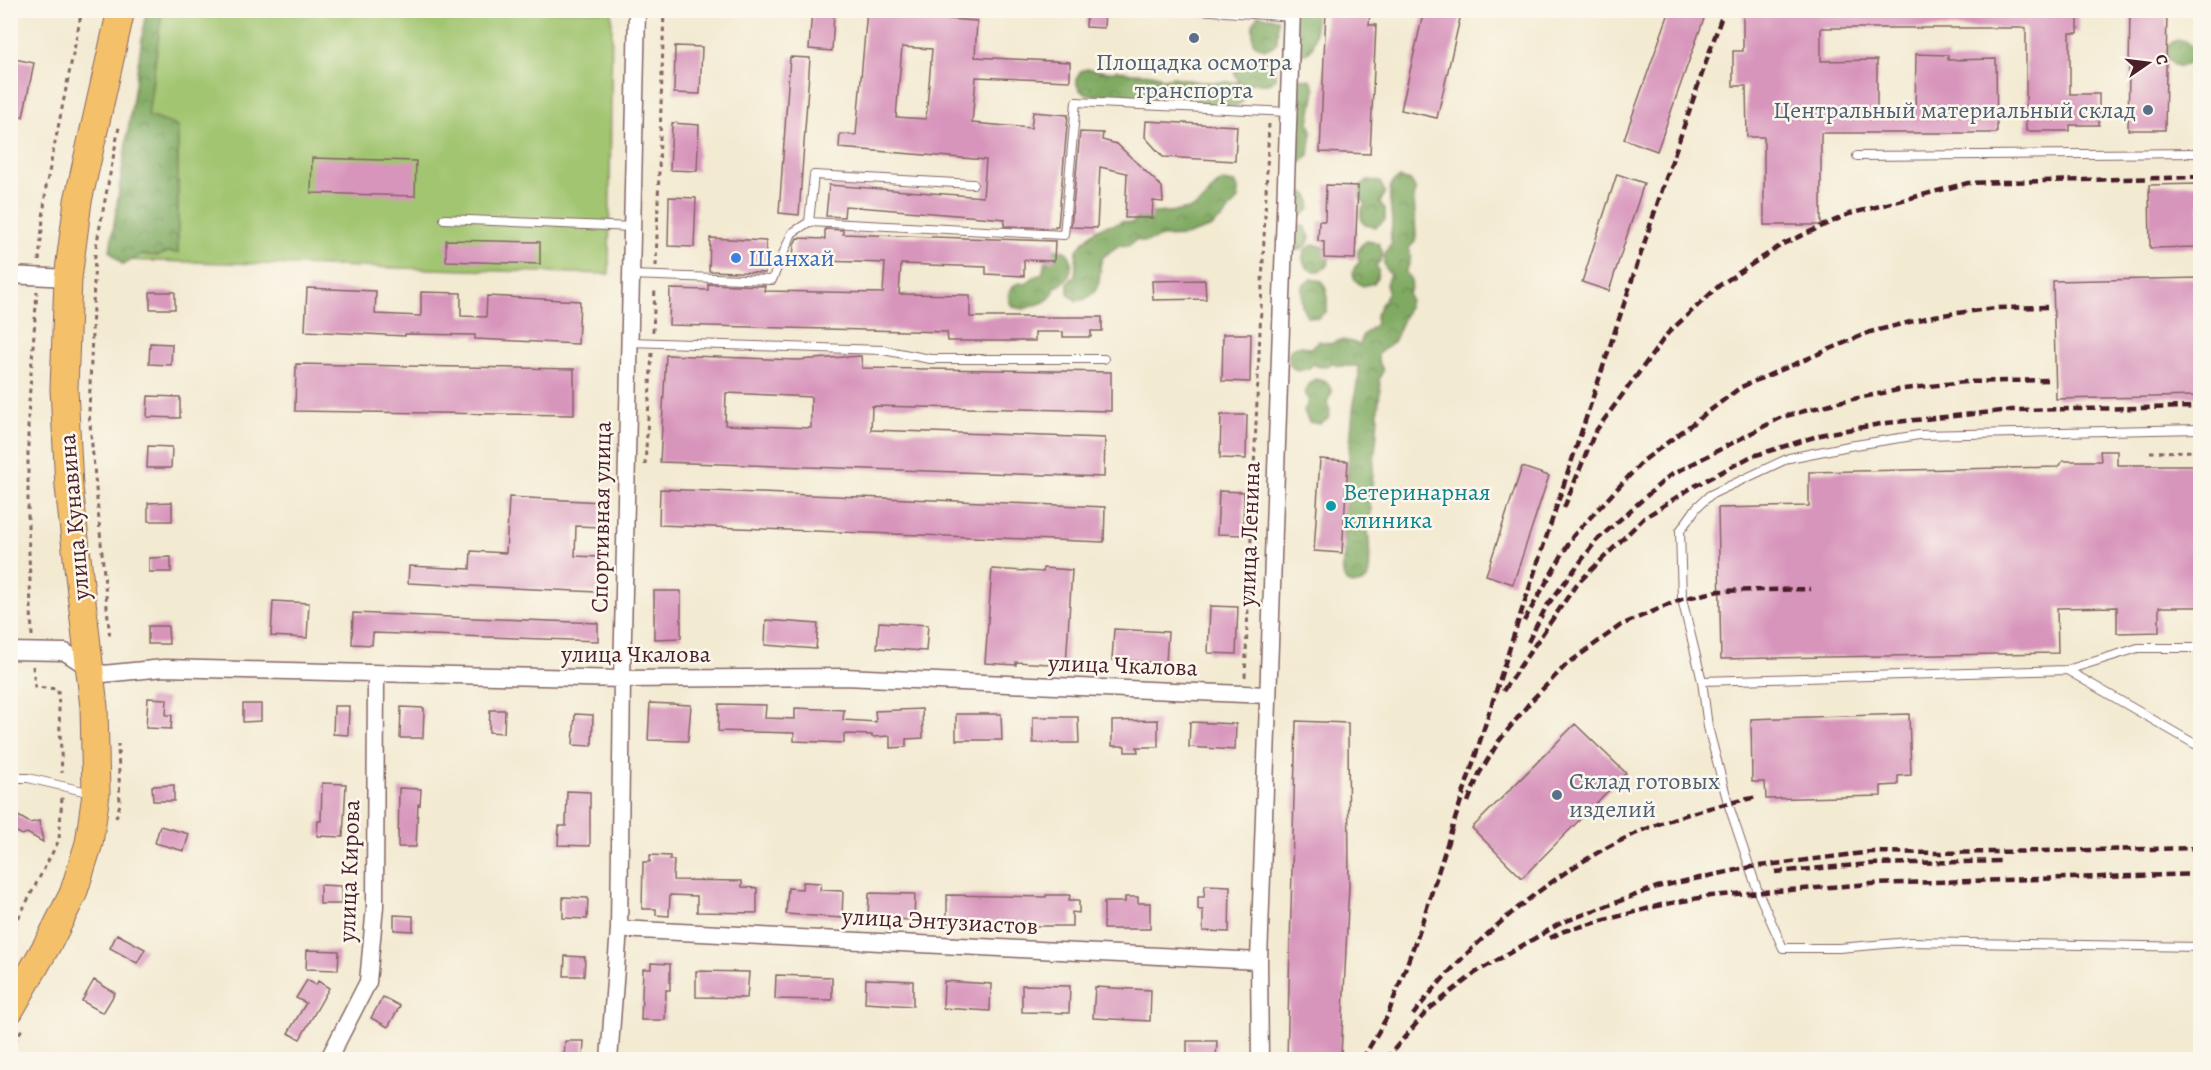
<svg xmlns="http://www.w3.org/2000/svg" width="2211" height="1070" viewBox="0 0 2211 1070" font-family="Alegreya,serif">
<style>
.grass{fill:#a1c56f;stroke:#76724d;stroke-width:1.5}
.forest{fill:url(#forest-crowns);stroke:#656446;stroke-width:1.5}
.building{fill:#d895bc;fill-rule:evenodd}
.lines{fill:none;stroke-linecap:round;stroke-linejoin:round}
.service-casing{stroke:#856665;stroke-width:10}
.minor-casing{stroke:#856665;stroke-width:19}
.primary-casing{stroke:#856665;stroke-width:29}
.path{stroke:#856665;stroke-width:3;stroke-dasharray:4.5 4.5;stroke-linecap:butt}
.service{stroke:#fff;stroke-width:8}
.minor{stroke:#fff;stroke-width:16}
.primary{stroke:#f4c16a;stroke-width:27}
.rail{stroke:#4a1f2b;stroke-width:4.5;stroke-dasharray:9 4.5;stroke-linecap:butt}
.service-dot{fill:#5c6f8a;stroke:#fbf7ec;stroke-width:2}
.shop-dot{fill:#3f7fe0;stroke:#fbf7ec;stroke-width:2}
.culture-dot{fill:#0f9aa8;stroke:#fbf7ec;stroke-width:2}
.labels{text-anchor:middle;stroke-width:5;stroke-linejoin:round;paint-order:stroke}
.service-label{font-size:24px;fill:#4e5e75;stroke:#fbf7ec}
.shop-label{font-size:24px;fill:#366cbe;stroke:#fbf7ec;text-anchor:start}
.culture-label{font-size:24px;fill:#0d838f;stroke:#fbf7ec;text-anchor:start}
.street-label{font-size:24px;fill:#4a1f2b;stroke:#fbf7ec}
</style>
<defs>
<pattern id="forest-crowns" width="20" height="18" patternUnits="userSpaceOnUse" patternTransform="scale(1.5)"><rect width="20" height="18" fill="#80aa62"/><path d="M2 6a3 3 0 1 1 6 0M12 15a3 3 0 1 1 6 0" fill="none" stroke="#6b8a51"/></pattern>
</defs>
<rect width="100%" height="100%" fill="#fbf7ec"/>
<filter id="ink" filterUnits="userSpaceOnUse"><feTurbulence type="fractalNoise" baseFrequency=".0167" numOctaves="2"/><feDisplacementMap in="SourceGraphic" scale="12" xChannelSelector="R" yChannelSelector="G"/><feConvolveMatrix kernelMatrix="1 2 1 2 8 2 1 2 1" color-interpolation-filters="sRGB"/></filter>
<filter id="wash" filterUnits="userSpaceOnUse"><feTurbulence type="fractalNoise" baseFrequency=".008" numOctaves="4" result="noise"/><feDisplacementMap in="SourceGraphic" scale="24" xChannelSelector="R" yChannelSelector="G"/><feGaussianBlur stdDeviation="1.35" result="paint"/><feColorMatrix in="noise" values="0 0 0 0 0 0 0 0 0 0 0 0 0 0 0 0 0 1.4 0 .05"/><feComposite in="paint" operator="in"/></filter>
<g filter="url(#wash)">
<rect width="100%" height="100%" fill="#f3ead2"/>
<path class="grass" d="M151,11H612L609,274L121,260Z"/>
<path class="forest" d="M146,11H162L148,116L178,126V253L169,252L158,256L140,255L123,265L110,251Z
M1289,11H1315C1314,25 1321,55 1298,55Z
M1258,15L1278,19L1277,42C1269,51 1261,51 1253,42V25Z
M2167 53a13 13 0 1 1 26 0a13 13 0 1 1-26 0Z
M1244,59L1256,61L1266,59L1275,66V78L1271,83C1263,86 1261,83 1254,83C1249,83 1247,85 1241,83C1247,92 1247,101 1236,106L1179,105L1168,103L1161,99C1152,102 1131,98 1121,95C1111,93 1080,101 1077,84C1076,79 1078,75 1081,71L1087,69L1109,72L1118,70C1132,77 1151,69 1164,79L1173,77L1200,82H1239L1234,72L1235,66Z
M1299,78L1311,80L1315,90L1309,123L1312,131L1309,155L1300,163H1294V80Z
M1400,178L1411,181L1416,191L1414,198L1416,236L1415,242L1409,248C1412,256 1410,265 1405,272C1412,278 1414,286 1408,293L1410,300C1407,314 1398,326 1395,340L1378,354V360L1383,370L1379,380C1382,390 1378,401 1378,412C1378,438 1372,466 1372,493C1372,496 1370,498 1369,501C1369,504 1371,507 1371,510C1371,518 1368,525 1368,533C1370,548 1371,562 1368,578C1361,586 1344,588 1343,573C1342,566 1345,558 1345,550C1346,535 1339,514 1348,500C1345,490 1354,385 1359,377L1358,366H1338L1332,363C1326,368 1320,368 1313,364L1309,368L1298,371C1288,366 1285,357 1292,348C1299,345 1303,345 1310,349L1319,341L1331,344C1339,338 1350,340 1359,345L1361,343L1362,336L1376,324V315L1388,291L1386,284L1390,274C1381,265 1382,252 1392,244C1389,236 1392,232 1392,224C1392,213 1389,201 1390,190C1390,185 1392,184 1394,181Z
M1369,180L1380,182L1385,192L1380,203L1385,209V220L1376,227L1365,225C1359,217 1359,211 1366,204L1360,198V187Z
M1223,181L1234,183L1238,188V199L1222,219L1216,222L1212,227L1185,236L1162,237L1146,242L1136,240L1128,246L1119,245L1102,258C1097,272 1104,284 1091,295C1086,299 1084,300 1077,301L1068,294V282L1075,276L1077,250C1085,240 1100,222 1114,225L1122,221L1132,223C1143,209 1170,214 1184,210C1210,205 1206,189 1223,181Z
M1295,191C1307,191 1312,197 1310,209L1301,216L1290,214V193Z
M1294,224L1305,227L1310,237C1307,248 1300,253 1289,248V227Z
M1367,241L1378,243C1384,251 1384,259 1376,265C1380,272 1378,277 1374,283L1363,286C1351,280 1350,269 1360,262C1355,253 1358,246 1367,241Z
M1303 258a13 13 0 1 1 26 0a13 13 0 1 1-26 0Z
M1056,249C1080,249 1073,283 1055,287C1051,305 1037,303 1024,309L1013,307C1005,297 1008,289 1018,283L1025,284L1034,277L1042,274L1047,257Z
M1311,279L1322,281L1327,292V311L1318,318L1307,316L1302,306V286Z
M1315,379L1327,382L1332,392L1327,402L1330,411L1329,417L1320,424L1309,422L1304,411L1309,401C1302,392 1306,384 1315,379Z"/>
<g id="blocks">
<path class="building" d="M812,10L834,12L832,51L809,49Z
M867,10H892V15L977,21L975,57L1070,62V81L976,77L972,123L1031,128L1033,112L1068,115L1058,226H1055V228L1004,226L1005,219L845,206L844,217L826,216L829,185L983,197L986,160L839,148L840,134L856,135ZM902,47L932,49L926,119L896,117Z
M1087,10H1105L1104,28L1086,27Z
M1326,10H1370L1369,25H1376L1370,154L1320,152Z
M1424,10H1462L1437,118L1401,110Z
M1670,10H1707L1657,151L1624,139Z
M1743,10H2078V33H2070V94H2099V125H2070V131H2026V28H1821V61L1877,60V117L1915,116L1916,54L1948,55V60L1996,59L1997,133H1821V225H1764V137H1747L1746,86H1733V51H1743Z
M2130,10H2167L2165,130H2128Z
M675,46L702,47L700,94L674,93Z
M790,57L810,58L799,215L779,213Z
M10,58L34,63L23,117L10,113Z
M1146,121L1237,126L1235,161L1163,157L1145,137Z
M672,123L699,125L697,171L670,170Z
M1080,132L1103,133L1102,140L1117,144L1162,187L1163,202L1153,201L1152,218H1125L1127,173L1100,167L1097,228L1071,227Z
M312,158L416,161L415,196L311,193Z
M1617,174L1644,183L1609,291L1582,282Z
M2200,184V247L2150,248L2149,185Z
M1326,185L1358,186L1355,259L1324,258V242L1318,241L1319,221H1325Z
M669,197L696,198L694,247L668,246Z
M825,229L843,230V234L1055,241L1054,261L1024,260V276L986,274V267L901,264L899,294L970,295V317H1102V331H1091V337H1063V332H1035V341H948L947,332L669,325L670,289L708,290V284L765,286L764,291L883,293L885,263L793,260L794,245L797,238L825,239Z
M710,238L766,241L765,273L709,271Z
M446,240L540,242V264L446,261Z
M2200,278V396L2056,399L2053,281Z
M1205,280L1206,299L1153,300L1152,281Z
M307,288L376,291L375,314L421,316V292L461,293V316L486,317L487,296L580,301L578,344L475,339V335L405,334V336L305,331Z
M150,292H175V309H150Z
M1223,334H1251L1250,382L1222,381Z
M150,343L172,344L171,365L149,364Z
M666,355L797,360L861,356L862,368L1111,372V411L872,406L871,430L1105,438L1104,477L660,462ZM726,393L811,397V428L725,425Z
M296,364L574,369V415L295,411Z
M148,396L180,397V418L147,417Z
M1221,415H1247L1246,459L1220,458Z
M148,446L172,447L171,468H147Z
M2100,451H2117V465H2200V607H2159V632L2117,633V607L2057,608L2058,653L1721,659L1718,508L1809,506V472L2057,467L2063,461H2101Z
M1320,459L1348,461L1342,553L1314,551Z
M1522,467L1549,476L1513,584L1486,575Z
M660,489L1105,507L1104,542L659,525Z
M1219,491L1244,492L1243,535L1217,534Z
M509,497L602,502L601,527L576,526L575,556L599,557L597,592L408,583L409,566L470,569L471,551L506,553Z
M172,502V521H148V503Z
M171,557V572H149V558Z
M1043,568L1072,570L1066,665L1016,662V665L985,663L992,569L1043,572Z
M654,591H681V638L654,639Z
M273,601L309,603L307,638L271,636Z
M1210,606L1238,607L1236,654L1208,653Z
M353,613L598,623V641L373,633L372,645L352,644Z
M766,620L818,624L816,649L765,645Z
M879,622L928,625L926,651L877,648Z
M148,626H168L169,644H148Z
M1114,629L1168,632L1166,663L1112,660Z
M148,698L167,699L166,715H172L171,729L146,728Z
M650,703L691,705L688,741L648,740Z
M243,704H261V721L243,722Z
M719,704L766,705L765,718L795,719V708L844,710L843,720L876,722L875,711L922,709L923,738L906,739V747L890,748V736L872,737V735L844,734V743L794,741V733L718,731Z
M334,706H349L348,735L333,734Z
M401,707L424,708L423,738H400Z
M490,710H505L504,733L489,732Z
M575,714L593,715L592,746L573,745Z
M956,714H1001L1002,740H956Z
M1909,714L1911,775L1898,776V785L1881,786V796L1766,799L1765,782H1752L1751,719Z
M1033,717H1078L1079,743H1033Z
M1158,720V747H1137L1138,752H1125V746H1112V721Z
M1296,721L1348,723L1349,885L1341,1056L1334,1057V1059H1287Z
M1190,722L1236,724L1235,750L1189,747Z
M1575,724L1626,773L1522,878L1472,828Z
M322,783L346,784L343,837L317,836L318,821H321Z
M174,785V801H153L152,786Z
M399,788L421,789L420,805L418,804L416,847H398Z
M567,791L590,792V846L558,845L559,826H566Z
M10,811L30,823L39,821L43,842L27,833L22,835L10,828Z
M160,826L189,834L184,851L155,843Z
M650,855L670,856V860H674L673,880L742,881V887L757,888V913L697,912V896L670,895L669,916L656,915V909H642L643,862H650Z
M803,882L821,883L820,890L843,891L842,918L786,914L788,888L802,889Z
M320,885L341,886V904H320Z
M1205,885L1230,886L1229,932L1203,931V910H1198V897H1204Z
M869,893L915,894L914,920L868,918Z
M947,895L1046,897V895H1070L1069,900H1079V913L1072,912V926H1024V922H947Z
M563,897L588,898L587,919L563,918Z
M1125,897H1138V903H1150V929H1104V902H1125Z
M394,915L413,916V931L394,930Z
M117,934L145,949L137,963L110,948Z
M307,950L339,951L338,970L306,969Z
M565,956L585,957L584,976H564Z
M651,963L670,964V990H666L665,1020H641L643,969H651Z
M696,971L749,972L747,998L696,997Z
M776,975L832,977V1000L775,999Z
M866,979L913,981V1006L865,1003Z
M94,980L115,993L103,1013L82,1001Z
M307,980L316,985L318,981L329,988L300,1039L288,1033L306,1003L296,998Z
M944,981L991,984L990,1011L943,1008Z
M1022,985L1070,986L1069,1013L1022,1012Z
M1095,987L1151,990L1150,1021L1093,1018Z
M383,997L400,1006L388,1027L371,1018Z
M565,1041H584L583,1059H564Z
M1187,1041H1217L1216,1059H1187Z"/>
</g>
</g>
<g filter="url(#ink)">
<use href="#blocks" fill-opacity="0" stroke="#856665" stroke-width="1.5"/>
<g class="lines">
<defs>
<path id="service" d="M1198,10L1292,17
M1857,156L2200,153
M444,219L633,227
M809,222L1064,235L1076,102L1288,112
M631,275L772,280L792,233L809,222L814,175L973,184
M629,342L883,350L930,359H1104
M2200,429L1919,435L1849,446L1789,458L1710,495L1697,507L1680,531L1682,599L1702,681L1708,727L1728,803L1758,892L1783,948H1839L1909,942L2200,947
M2067,670L2138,648H2200
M1702,681L2067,670L2200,747
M10,778H28L92,793"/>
<path id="minor" d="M10,275L68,278
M10,651L65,652L88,667L103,674L164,668L622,679L844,677L1267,695
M619,929L1259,961
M328,1060L368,982L375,906L376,674
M609,1060L619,929L622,679L637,10
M1260,1060L1259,961L1292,10"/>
<path id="primary" d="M10,1010L51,938L73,894L89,843L96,794L94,707L69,487L64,389L68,278L78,201L121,10"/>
</defs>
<use href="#service" class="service-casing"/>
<use href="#minor" class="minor-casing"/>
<use href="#primary" class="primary-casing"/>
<path class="path" d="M96,247L119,127
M95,254L89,413L110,639
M39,261L46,187L82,10
M656,266L664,10
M653,332L655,287
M2150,452L2200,451
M645,465L652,353
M32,636L28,526V416L37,291
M33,666L35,687L58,689L62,773
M1245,677L1269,123
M116,818L120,804L118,744
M10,934L59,840L62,797
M10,1049L22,1029"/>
<use href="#service" class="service"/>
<use href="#minor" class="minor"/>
<use href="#primary" class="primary"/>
<path class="rail" d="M1564,508L1595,432L1668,333L1720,285L1783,244L1849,214L1968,183L2200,177
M1524,621L1573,536L1643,461L1741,387L1870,332L1934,316L1995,308L2047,307
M1528,642L1546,607L1597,540L1669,476L1782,417L1838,402L1903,389L1965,382L2047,380
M1503,691L1576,585L1644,518L1691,488L1750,457L1824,434L1886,423L2012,410L2200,407
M1468,802L1479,774L1499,741L1531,701L1566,665L1621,625L1682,599L1719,591L1811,589
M1775,872L1870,864L2003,861
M1550,938L1564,931L1661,905L1710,896L1871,884L2200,874
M1413,1015C1464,947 1549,874 1626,838C1667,818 1713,806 1757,797
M1362,1060L1387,1017L1419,932L1519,619L1663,187L1724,10
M1385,1060L1428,1010L1475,973L1561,923L1657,887L1751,867L1871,852L1940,853L2200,848"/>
</g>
</g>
<g class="service-dot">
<circle cx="1194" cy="38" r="6"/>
<circle cx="2148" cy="110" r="6"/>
<circle cx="1557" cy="795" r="6"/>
</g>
<circle class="shop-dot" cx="736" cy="258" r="6"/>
<circle class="culture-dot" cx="1331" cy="506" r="6"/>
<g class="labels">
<g class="service-label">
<text x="1194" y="70">Площадка осмотра<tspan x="1194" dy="28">транспорта</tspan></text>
<text x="2136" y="118" text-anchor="end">Центральный материальный склад</text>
<text x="1569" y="789" text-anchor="start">Склад готовых<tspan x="1569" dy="28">изделий</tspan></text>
</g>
<g class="shop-label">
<text x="748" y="266">Шанхай</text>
</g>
<g class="culture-label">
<text x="1343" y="500">Ветеринарная<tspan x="1343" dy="28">клиника</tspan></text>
</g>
<g class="street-label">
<text transform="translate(74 517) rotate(-95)" y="8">улица Кунавина</text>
<text transform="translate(601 517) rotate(-89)" y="8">Спортивная улица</text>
<text transform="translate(1249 534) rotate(-88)" y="8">улица Ленина</text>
<text x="636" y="662">улица Чкалова</text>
<text transform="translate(1123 665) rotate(2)" y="8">улица Чкалова</text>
<text transform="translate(349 871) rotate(-88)" y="8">улица Кирова</text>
<text transform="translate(940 921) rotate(3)" y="8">улица Энтузиастов</text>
</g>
</g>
<rect width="2211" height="1070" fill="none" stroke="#fbf7ec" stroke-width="36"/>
<g transform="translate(2148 63) rotate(76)" stroke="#fbf7ec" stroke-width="4.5" paint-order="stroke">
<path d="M0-4.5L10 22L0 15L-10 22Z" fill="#4a1f2b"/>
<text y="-9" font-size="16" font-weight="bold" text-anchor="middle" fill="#4a1f2b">С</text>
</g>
</svg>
